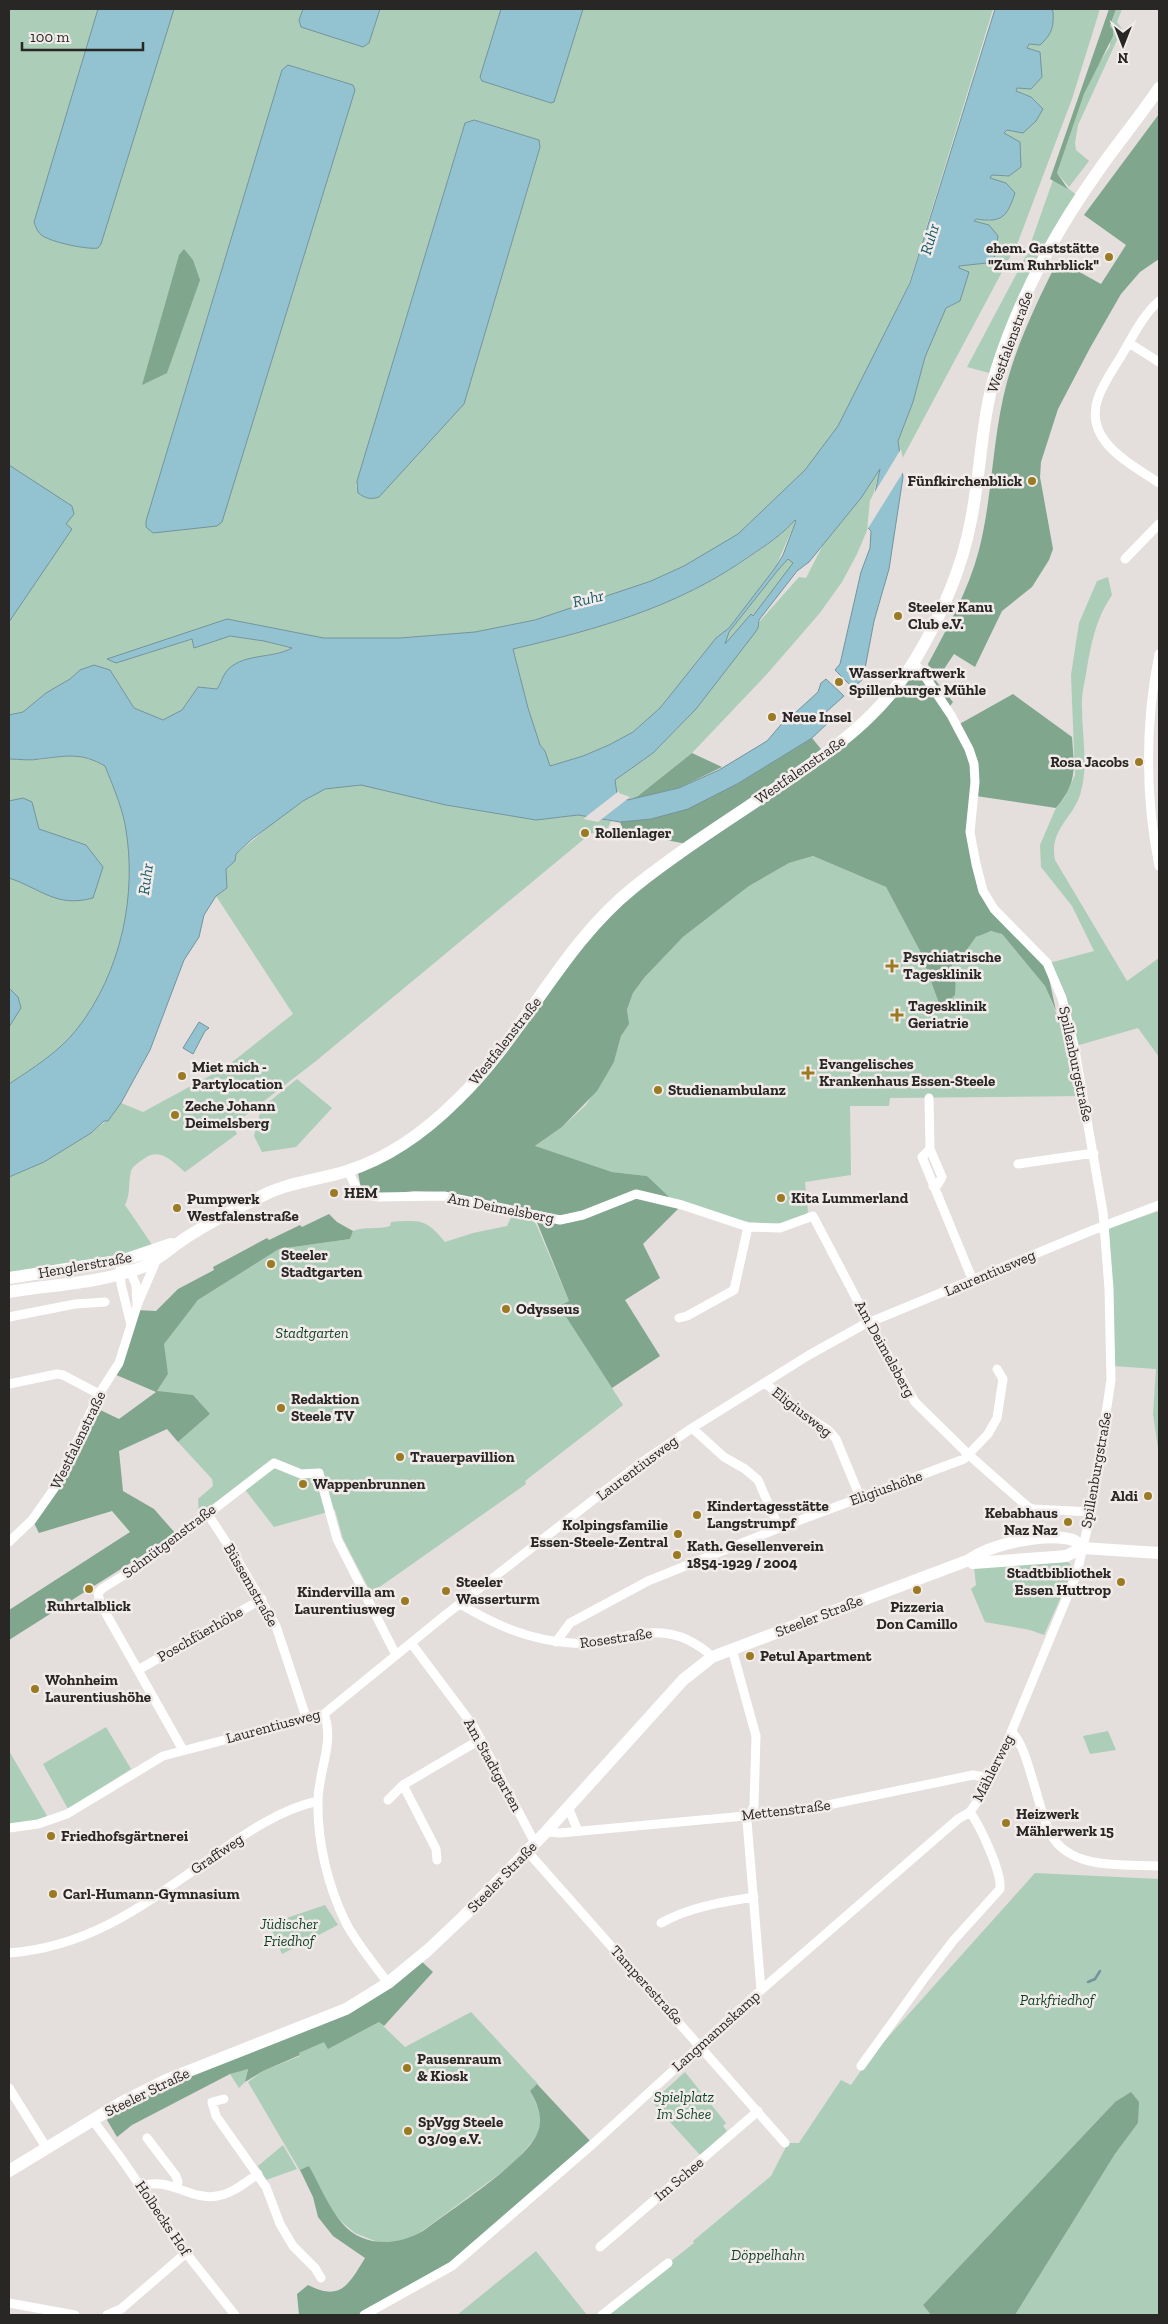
<svg xmlns="http://www.w3.org/2000/svg" width="1168" height="2324" viewBox="0 0 1168 2324" font-family="'Zilla Slab',serif">
<style>
.green{fill:#accdb8;fill-rule:evenodd}
.forest{fill:#80a68e}
.water{fill:#93c3d0;stroke:#73949d;fill-rule:evenodd}
.pier{fill:#e4dedc}
.lines{fill:none;stroke-linecap:round;stroke-linejoin:round}
.stream{stroke:#73949d;stroke-width:2.5}
.street{stroke:#fff;stroke-width:9}
.secondary{stroke:#fff;stroke-width:12}
.poi-dot{fill:#9b7a24;stroke:#f1ebe9;stroke-width:2}
.labels{text-anchor:middle;stroke-width:5;stroke-linejoin:round;paint-order:stroke}
.poi-label{font-size:15px;font-weight:bold;fill:#292726;stroke:#f1ebe9;text-anchor:start}
.street-label{font-size:15px;fill:#292726;stroke:#f1ebe9}
.park-label{font-size:15px;font-style:italic;fill:#0e3f27;stroke:#f1ebe9}
.water-label{font-size:16px;font-style:italic;fill:#195a68;stroke:#f1ebe9}
</style>
<rect width="100%" height="100%" fill="#e4dedc"/>
<path class="green" d="M9,9H993L909,284L882,339L838,426L805,470L738,534L684,566L651,581L535,620L475,632L400,638H324L227,619L116,663L193,639L195,647L230,636L264,641L293,649C275,655 237,658 226,672C222,677 221,684 217,689L198,687L182,710L163,720L134,708L110,670H80L70,679L46,693L23,712L9,715ZM474,120L539,140L540,147L464,404L356,487L465,123Z
M1050,9H1100L1072,99L1018,242L901,461L898,441L913,402L925,357L946,308L960,301L959,265L987,263L993,265L998,236L974,221L976,219L991,221L990,178L992,175L1009,176L1004,133L1031,97L1016,91L1027,48L1029,44L1040,45L1053,11Z
M1116,9H1122L1117,22L1122,29L1078,125L1075,143L1076,150L1089,161L1069,187L1057,173L1084,94L1096,68L1110,46V27Z
M1054,177L1079,197L993,374L967,367L1027,254Z
M881,467L873,495L868,528L857,554L842,582L819,614L767,674L692,753L638,796L628,800L617,795L615,780L653,753L696,709L760,621L799,577L806,578L823,545L861,498Z
M795,520L796,521L775,568L729,628L716,638L660,708L633,732L609,745L583,756L549,766L545,751L540,745L528,708L513,649C598,629 678,607 751,556C765,546 784,534 795,520Z
M788,559L794,563L753,616L725,644L728,633L778,570Z
M1108,577L1112,595C1095,620 1091,645 1086,674C1084,685 1081,697 1082,708C1082,737 1089,766 1080,795C1072,819 1049,830 1055,860L1127,981L1159,958V1057L1138,1028L1076,1046L1049,963L1094,951L1072,906L1041,867L1040,845L1055,810L1065,797L1075,775L1071,675L1079,623L1097,581Z
M71,755L94,760L105,766C112,785 121,804 125,824C138,894 121,973 77,1029C59,1052 33,1068 9,1084V759L38,760Z
M361,785L446,805L536,820L578,815L611,821L608,828L590,834L316,1061L233,1125L237,1134L185,1172C171,1160 159,1146 142,1160C138,1163 133,1166 131,1171C128,1182 131,1193 125,1205L155,1249L9,1277V1177L44,1162L91,1133L113,1115L115,1109L121,1103L143,1112L226,1067L293,1014L216,896L227,888L226,869L235,861L236,854C259,837 299,795 326,789C337,786 350,786 361,785Z
M813,856L886,887L920,951L941,1009L955,995L954,987L957,980L951,968L959,952H965C974,937 985,926 1002,934L1045,986L1068,1042L1075,1082L1081,1096L890,1098L889,1106H850L851,1175L805,1182L808,1212C787,1239 698,1212 671,1201C662,1197 654,1183 647,1176L612,1172L534,1147L562,1127L586,1105L614,1062L621,1036L628,1024L627,1011L633,993L644,978L683,937L749,886L789,863Z
M297,1079L332,1108L296,1147L262,1152L254,1136L260,1113L265,1105Z
M514,1211L527,1215L536,1224L569,1301L559,1306L623,1405L525,1481L526,1484L371,1593L343,1539L335,1510L274,1527L243,1487L199,1516L198,1499L213,1486L212,1479L178,1442L210,1414L157,1391L168,1374L163,1344L198,1300L279,1249L350,1239L353,1231C365,1226 378,1230 390,1226L391,1222C421,1220 426,1219 445,1242L473,1233L507,1226Z
M1159,1211V1455L1153,1414L1156,1369L1113,1366L1109,1228Z
M1068,1562L1072,1566L1073,1570L1044,1635L1030,1630L985,1622L971,1589L976,1585L974,1567Z
M106,1727L131,1769L68,1809L43,1764Z
M1108,1731L1116,1750L1090,1754L1083,1736Z
M9,1751L50,1821L9,1828Z
M1035,1873L1159,1879V2315H1015L1115,2154L1138,2123L1115,2102L923,2305L931,2315H603L694,2243L693,2241L771,2176L788,2143H799L841,2080L851,2085L872,2055Z
M325,1905L338,1925L282,1954L269,1924Z
M471,2012L538,2084L530,2091L540,2111V2125L537,2136L514,2163L410,2240L380,2243L355,2233L343,2223L332,2211L299,2169L248,2082L263,2071L300,2056L299,2053L325,2041L329,2048L379,2022L405,2047Z
M248,2068L245,2082L239,2088L230,2074Z
M685,2072L726,2123L723,2126L727,2131L700,2155L652,2102Z
M283,2145L297,2169L266,2180L258,2166Z
M536,2251L587,2315H457Z"/>
<path class="forest" d="M1109,9H1116L1110,26L1113,30V36L1084,94L1057,173L1068,189L1050,179Z
M1159,114V259L1140,272L1121,294L1090,348L1058,409L1041,462L1040,477L1053,549L1049,560L1032,587L1002,611L975,667L954,654L936,681L953,702L950,706L934,682L928,664C948,627 968,591 979,550C993,495 992,437 1007,382C1019,339 1038,300 1058,260L1101,284L1126,245L1084,215Z
M184,249L193,260L200,280L167,373L142,385L179,255Z
M913,663L956,726L1013,694L1072,737C1074,768 1078,782 1056,808L976,796L969,833L982,893L1046,964L1056,1011L1045,986L1002,934L991,931L976,937L965,952H959L951,968L956,974L955,995L941,1009L920,951L886,887L813,856L789,863L749,886L683,937L644,978L633,993L627,1010L629,1024L621,1036L614,1062L597,1091L562,1127L535,1146L612,1172L647,1176L669,1197V1200L646,1194L572,1215L555,1216L441,1192L414,1191L373,1196L361,1188L357,1168L435,1122L606,913L826,756Z
M812,738L825,754L692,845L624,832L620,822L651,819L737,784Z
M692,753L722,767L679,788L628,800L638,796Z
M640,1198L681,1206L643,1244L660,1278L625,1300L660,1356L612,1388L559,1306L569,1301L536,1220C548,1222 562,1225 574,1221C597,1215 617,1200 640,1198Z
M329,1214L337,1222L353,1231L350,1239L279,1249L198,1300L164,1344L168,1374L157,1391L193,1395L210,1414L178,1442L167,1429L119,1451L123,1491L154,1509L176,1534L9,1640V1610L130,1532L112,1511L39,1533L33,1521L94,1407L119,1419L156,1392L114,1374L137,1310L156,1311L178,1289L214,1270L213,1267L267,1238L269,1240L300,1225L302,1227Z
M420,1960L433,1972L384,2026L379,2022L328,2049L324,2042L299,2053L300,2055L263,2071L245,2082L248,2069L230,2074L132,2125L117,2137L107,2120L124,2101L323,2019Z
M537,2084L592,2143L451,2267L360,2315H299L297,2294L308,2285C341,2302 349,2284 365,2258L333,2236L318,2217L313,2197L300,2170L309,2166C319,2184 328,2206 342,2223C363,2248 397,2246 423,2231C448,2212 527,2160 537,2134C544,2119 538,2104 530,2091Z
M1131,2092L1139,2102L1138,2123L1115,2154L1015,2315H931L923,2305L1115,2102Z"/>
<path class="water" d="M98,9H174L101,244L98,248C88,250 51,242 43,236C38,233 36,228 34,222Z
M303,9H380L369,43L363,47L301,27L299,20Z
M501,9H583L554,102L551,103L482,81L480,77Z
M995,9H1050L1053,11C1054,27 1052,34 1040,45L1029,44L1027,48L1040,52L1042,77L1031,89L1017,88L1016,91L1031,97L1043,109L1036,121L1023,133L1007,130L1004,133L1020,142L1021,167L1009,176L992,175L990,178L1006,183L1015,193C1007,217 1002,223 976,219L974,221L989,225L998,236L993,265L987,263L959,266V268L969,272L960,301L946,308L925,357L913,402L898,441L903,477L889,569L874,621L863,679L853,688L835,670L840,664L861,572L870,548L871,531L868,528L880,469L861,498L809,562L797,571L759,620L758,628L754,634L696,709L653,753L615,780L617,794L628,800L679,788L719,770L767,741L791,713H795L818,692L821,683L826,679L844,696L825,713L831,720L812,738L737,784L688,809L651,819L620,822L578,815L536,820L446,805L361,785L325,789L303,801L252,839L236,854L235,861L226,869L227,888L216,896L204,915L199,937L184,960L150,1050L121,1103L108,1121H104L91,1133L44,1162L9,1177V1084C33,1068 59,1052 77,1029C121,973 138,894 125,824C121,804 112,784 105,766C81,752 66,756 40,759C30,761 19,759 9,759V715L23,712L46,693L70,679L80,670L94,665L110,670L134,708L163,720L182,710L198,687L217,689C221,684 222,677 226,672C240,653 273,659 292,648L264,641L230,636L194,648L192,639L116,663L107,659L227,619L324,638H400L475,632L535,620L651,581L684,566L738,534L805,470L838,426L910,283ZM795,520L796,521L783,555L775,568L729,628L716,638L660,708L633,732L609,745L583,756L550,766L545,751L540,745L528,708L513,649C598,629 678,607 750,556C765,546 783,534 795,520ZM788,559L793,563L753,616L751,614L725,644L729,632L778,570Z
M288,65L353,85L355,90L222,522L217,526L153,533L146,527V521L282,70Z
M474,120L539,140L540,147L464,404L379,497C370,500 365,498 358,493L357,481L465,123Z
M9,465L72,506L74,514L66,524L72,529L9,622Z
M23,798L32,802L39,829L86,845L103,867L93,898C56,908 42,889 9,878V801Z
M9,988L18,997L21,1008L9,1027Z
M199,1022L209,1028L205,1031L193,1054L183,1048Z"/>
<path class="pier" d="M901,449L905,469L867,530L870,500Z
M619,791V793L630,797L598,822L583,819Z"/>
<g class="lines">
<path class="stream" d="M1088,1982L1095,1979L1100,1971"/>
<path class="street" d="M1159,301C1142,316 1132,338 1120,358C1112,371 1103,384 1098,398C1083,441 1130,463 1159,483
M1129,343L1159,362
M1125,559L1159,524
M1159,654C1145,723 1145,797 1159,866
M929,1098L930,1149L922,1157L973,1281
M930,1149L942,1177L938,1184L933,1186
M1018,1164L1094,1153
M348,1171L357,1189L367,1195L378,1197L444,1196L560,1220L583,1215L636,1194L682,1205L748,1227L780,1228L813,1216L866,1317L915,1402L969,1455L1028,1507L1033,1509L1091,1512
M120,1269L121,1284L131,1325
M138,1303L156,1261
M9,1317L75,1304L105,1302
M679,1318L687,1316L734,1290L748,1227
M765,1383L799,1411L828,1430L836,1439L860,1497
M9,1384L57,1374L63,1375L99,1394
M692,1428L724,1457L745,1469L758,1480L779,1528
M207,1513L234,1554L276,1626L306,1717
M9,1542L32,1520L58,1483L99,1394L119,1363L137,1306L136,1285L128,1266
M460,1604C497,1626 529,1640 571,1643C611,1646 649,1621 688,1640C698,1645 705,1649 712,1657
M556,1642L570,1623L648,1581L779,1528L964,1459L988,1434L997,1418L1003,1379L997,1369
M411,1643L474,1727L535,1843
M732,1649L756,1736L754,1806L747,1821L761,1990
M138,1670L262,1599
M324,1714C335,1742 318,1772 318,1801C317,1841 328,1887 346,1923C357,1944 374,1964 388,1983
M1012,1732C1023,1745 1027,1761 1032,1778C1038,1796 1042,1816 1050,1833C1070,1871 1123,1864 1159,1866
M183,1750L100,1603L98,1593L103,1588L144,1563L274,1463L301,1474L319,1473L337,1539L396,1655
M403,1785L436,1849L437,1860
M388,1800L403,1785L481,1739
M568,1807L578,1831
M9,1828L38,1824L67,1814L163,1756L324,1714L444,1616L638,1465L692,1428L809,1355L863,1325L1093,1230L1159,1205
M546,1832L560,1833L799,1811L973,1775L991,1778
M527,1851L785,2143
M661,1923C689,1907 722,1902 754,1897
M9,1953C90,1947 144,1905 208,1860C242,1836 277,1810 318,1801
M861,2066L923,1980L953,1941L1000,1889C1002,1872 980,1826 970,1812L984,1791L998,1764L1077,1573L1091,1512L1111,1380L1109,1289L1103,1212L1074,1045L1062,998L1047,963L994,909L983,891L976,864L970,832L975,782L974,764L969,749L951,715L922,672L913,662
M9,2088L46,2147
M224,2099L212,2102L216,2116L266,2187L280,2224L293,2246L315,2268L321,2278
M92,2119L123,2161L186,2253L235,2315
M147,2138L176,2176L178,2182L176,2187
M141,2186C169,2176 190,2201 217,2196C232,2194 246,2182 258,2174
M600,2247L758,2111
M9,2303L75,2315
M107,2315L121,2309L186,2253
M364,2315L452,2266L595,2142L761,1990L958,1819L970,1812
M602,2315L668,2263"/>
<path class="secondary" d="M9,1278L124,1260L171,1244
M9,1292C50,1285 101,1283 140,1268C157,1261 169,1249 184,1239C211,1221 241,1206 270,1192C295,1181 322,1179 347,1171C389,1158 427,1130 458,1099C524,1035 561,946 633,888C680,850 730,819 779,786C834,749 880,717 915,660C940,618 962,569 971,520C981,471 981,420 996,371C1019,297 1056,230 1101,167C1120,140 1141,115 1159,88
M969,1560L973,1563L1055,1557L1066,1556L1082,1548L1159,1553
M9,2171L124,2101L166,2080L346,2009L388,1983L428,1950L465,1915L544,1834L683,1680L712,1657L969,1560C991,1544 1043,1533 1070,1539C1075,1540 1079,1544 1082,1548"/>
</g>
<g class="poi-dot">
<circle cx="1109" cy="257" r="5"/>
<circle cx="1032" cy="481" r="5"/>
<circle cx="898" cy="616" r="5"/>
<circle cx="839" cy="682" r="5"/>
<circle cx="772" cy="717" r="5"/>
<circle cx="1139" cy="762" r="5"/>
<circle cx="585" cy="833" r="5"/>
<path d="M889.5 958.5h5v5h5v5h-5v5h-5v-5h-5v-5h5z"/>
<path d="M894.5 1007.5h5v5h5v5h-5v5h-5v-5h-5v-5h5z"/>
<path d="M805.5 1065.5h5v5h5v5h-5v5h-5v-5h-5v-5h5z"/>
<circle cx="182" cy="1076" r="5"/>
<circle cx="658" cy="1090" r="5"/>
<circle cx="175" cy="1115" r="5"/>
<circle cx="334" cy="1193" r="5"/>
<circle cx="781" cy="1198" r="5"/>
<circle cx="177" cy="1208" r="5"/>
<circle cx="271" cy="1264" r="5"/>
<circle cx="506" cy="1309" r="5"/>
<circle cx="281" cy="1408" r="5"/>
<circle cx="400" cy="1457" r="5"/>
<circle cx="303" cy="1484" r="5"/>
<circle cx="1148" cy="1496" r="5"/>
<circle cx="697" cy="1515" r="5"/>
<circle cx="1068" cy="1522" r="5"/>
<circle cx="678" cy="1534" r="5"/>
<circle cx="677" cy="1555" r="5"/>
<circle cx="1121" cy="1582" r="5"/>
<circle cx="89" cy="1589" r="5"/>
<circle cx="917" cy="1590" r="5"/>
<circle cx="446" cy="1591" r="5"/>
<circle cx="405" cy="1601" r="5"/>
<circle cx="750" cy="1656" r="5"/>
<circle cx="35" cy="1689" r="5"/>
<circle cx="1006" cy="1823" r="5"/>
<circle cx="51" cy="1836" r="5"/>
<circle cx="53" cy="1894" r="5"/>
<circle cx="407" cy="2068" r="5"/>
<circle cx="408" cy="2131" r="5"/>
</g>
<g class="labels">
<g class="poi-label">
<text x="1099" y="253" text-anchor="end">ehem. Gaststätte<tspan x="1099" dy="17">"Zum Ruhrblick"</tspan></text>
<text x="1022" y="486" text-anchor="end">Fünfkirchenblick</text>
<text x="908" y="612">Steeler Kanu<tspan x="908" dy="17">Club e.V.</tspan></text>
<text x="849" y="678">Wasserkraftwerk<tspan x="849" dy="17">Spillenburger Mühle</tspan></text>
<text x="782" y="722">Neue Insel</text>
<text x="1129" y="767" text-anchor="end">Rosa Jacobs</text>
<text x="595" y="838">Rollenlager</text>
<text x="903" y="962">Psychiatrische<tspan x="903" dy="17">Tagesklinik</tspan></text>
<text x="908" y="1011">Tagesklinik<tspan x="908" dy="17">Geriatrie</tspan></text>
<text x="819" y="1069">Evangelisches<tspan x="819" dy="17">Krankenhaus Essen-Steele</tspan></text>
<text x="192" y="1072">Miet mich -<tspan x="192" dy="17">Partylocation</tspan></text>
<text x="668" y="1095">Studienambulanz</text>
<text x="185" y="1111">Zeche Johann<tspan x="185" dy="17">Deimelsberg</tspan></text>
<text x="344" y="1198">HEM</text>
<text x="791" y="1203">Kita Lummerland</text>
<text x="187" y="1204">Pumpwerk<tspan x="187" dy="17">Westfalenstraße</tspan></text>
<text x="281" y="1260">Steeler<tspan x="281" dy="17">Stadtgarten</tspan></text>
<text x="516" y="1314">Odysseus</text>
<text x="291" y="1404">Redaktion<tspan x="291" dy="17">Steele TV</tspan></text>
<text x="410" y="1462">Trauerpavillion</text>
<text x="313" y="1489">Wappenbrunnen</text>
<text x="1138" y="1501" text-anchor="end">Aldi</text>
<text x="707" y="1511">Kindertagesstätte<tspan x="707" dy="17">Langstrumpf</tspan></text>
<text x="1058" y="1518" text-anchor="end">Kebabhaus<tspan x="1058" dy="17">Naz Naz</tspan></text>
<text x="668" y="1530" text-anchor="end">Kolpingsfamilie<tspan x="668" dy="17">Essen-Steele-Zentral</tspan></text>
<text x="687" y="1551">Kath. Gesellenverein<tspan x="687" dy="17">1854-1929 / 2004</tspan></text>
<text x="1111" y="1578" text-anchor="end">Stadtbibliothek<tspan x="1111" dy="17">Essen Huttrop</tspan></text>
<text x="456" y="1587">Steeler<tspan x="456" dy="17">Wasserturm</tspan></text>
<text x="395" y="1597" text-anchor="end">Kindervilla am<tspan x="395" dy="17">Laurentiusweg</tspan></text>
<text x="89" y="1611" text-anchor="middle">Ruhrtalblick</text>
<text x="917" y="1612" text-anchor="middle">Pizzeria<tspan x="917" dy="17">Don Camillo</tspan></text>
<text x="760" y="1661">Petul Apartment</text>
<text x="45" y="1685">Wohnheim<tspan x="45" dy="17">Laurentiushöhe</tspan></text>
<text x="1016" y="1819">Heizwerk<tspan x="1016" dy="17">Mählerwerk 15</tspan></text>
<text x="61" y="1841">Friedhofsgärtnerei</text>
<text x="63" y="1899">Carl-Humann-Gymnasium</text>
<text x="417" y="2064">Pausenraum<tspan x="417" dy="17">&amp; Kiosk</tspan></text>
<text x="418" y="2127">SpVgg Steele<tspan x="418" dy="17">03/09 e.V.</tspan></text>
</g>
<g class="street-label">
<text transform="translate(1010 342) rotate(-70)" y="5">Westfalenstraße</text>
<text transform="translate(800 770) rotate(-35)" y="5">Westfalenstraße</text>
<text transform="translate(505 1041) rotate(-52)" y="5">Westfalenstraße</text>
<text transform="translate(1076 1064) rotate(78)" y="5">Spillenburgstraße</text>
<text transform="translate(501 1208) rotate(11)" y="5">Am Deimelsberg</text>
<text transform="translate(85 1265) rotate(-10)" y="5">Henglerstraße</text>
<text transform="translate(990 1273) rotate(-23)" y="5">Laurentiusweg</text>
<text transform="translate(885 1349) rotate(61)" y="5">Am Deimelsberg</text>
<text transform="translate(802 1412) rotate(38)" y="5">Eligiusweg</text>
<text transform="translate(78 1440) rotate(-64)" y="5">Westfalenstraße</text>
<text transform="translate(637 1468) rotate(-37)" y="5">Laurentiusweg</text>
<text transform="translate(1096 1470) rotate(-80)" y="5">Spillenburgstraße</text>
<text transform="translate(886 1488) rotate(-20)" y="5">Eligiushöhe</text>
<text transform="translate(169 1541) rotate(-37)" y="5">Schnütgenstraße</text>
<text transform="translate(251 1585) rotate(60)" y="5">Büssemstraße</text>
<text transform="translate(819 1616) rotate(-21)" y="5">Steeler Straße</text>
<text transform="translate(200 1634) rotate(-30)" y="5">Poschfüerhöhe</text>
<text transform="translate(616 1638) rotate(-8)" y="5">Rosestraße</text>
<text transform="translate(273 1726) rotate(-15)" y="5">Laurentiusweg</text>
<text transform="translate(493 1765) rotate(61)" y="5">Am Stadtgarten</text>
<text transform="translate(993 1768) rotate(-63)" y="5">Mählerweg</text>
<text transform="translate(786 1810) rotate(-7)" y="5">Mettenstraße</text>
<text transform="translate(217 1854) rotate(-34)" y="5">Graffweg</text>
<text transform="translate(502 1877) rotate(-46)" y="5">Steeler Straße</text>
<text transform="translate(647 1985) rotate(48)" y="5">Tamperestraße</text>
<text transform="translate(716 2031) rotate(-42)" y="5">Langmannskamp</text>
<text transform="translate(147 2092) rotate(-26)" y="5">Steeler Straße</text>
<text transform="translate(679 2179) rotate(-40)" y="5">Im Schee</text>
<text transform="translate(163 2218) rotate(56)" y="5">Holbecks Hof</text>
</g>
<g class="park-label">
<text x="312" y="1338">Stadtgarten</text>
<text x="289" y="1929">Jüdischer<tspan x="289" dy="17">Friedhof</tspan></text>
<text x="1057" y="2005">Parkfriedhof</text>
<text x="684" y="2102">Spielplatz<tspan x="684" dy="17">Im Schee</tspan></text>
<text x="768" y="2260">Döppelhahn</text>
</g>
<g class="water-label">
<text transform="translate(929 239) rotate(-73)" y="6">Ruhr</text>
<text transform="translate(588 598) rotate(-13)" y="6">Ruhr</text>
<text transform="translate(145 879) rotate(-82)" y="6">Ruhr</text>
</g>
</g>
<rect width="1168" height="2324" fill="none" stroke="#292726" stroke-width="20"/>
<g transform="translate(1123 45) rotate(180)" stroke="#f1ebe9" stroke-width="4" paint-order="stroke">
<path d="M0-4L9 19L0 12L-9 19Z" fill="#292726"/>
<text y="-8" font-size="14" font-weight="bold" text-anchor="middle" fill="#292726">N</text>
</g>
<path d="M22 42v8h121v-8" fill="none" stroke="#292726" stroke-width="2.5"/>
<text x="30" y="42" font-size="15" fill="#292726" stroke="#f1ebe9" stroke-width="4" paint-order="stroke">100 m</text>
</svg>
